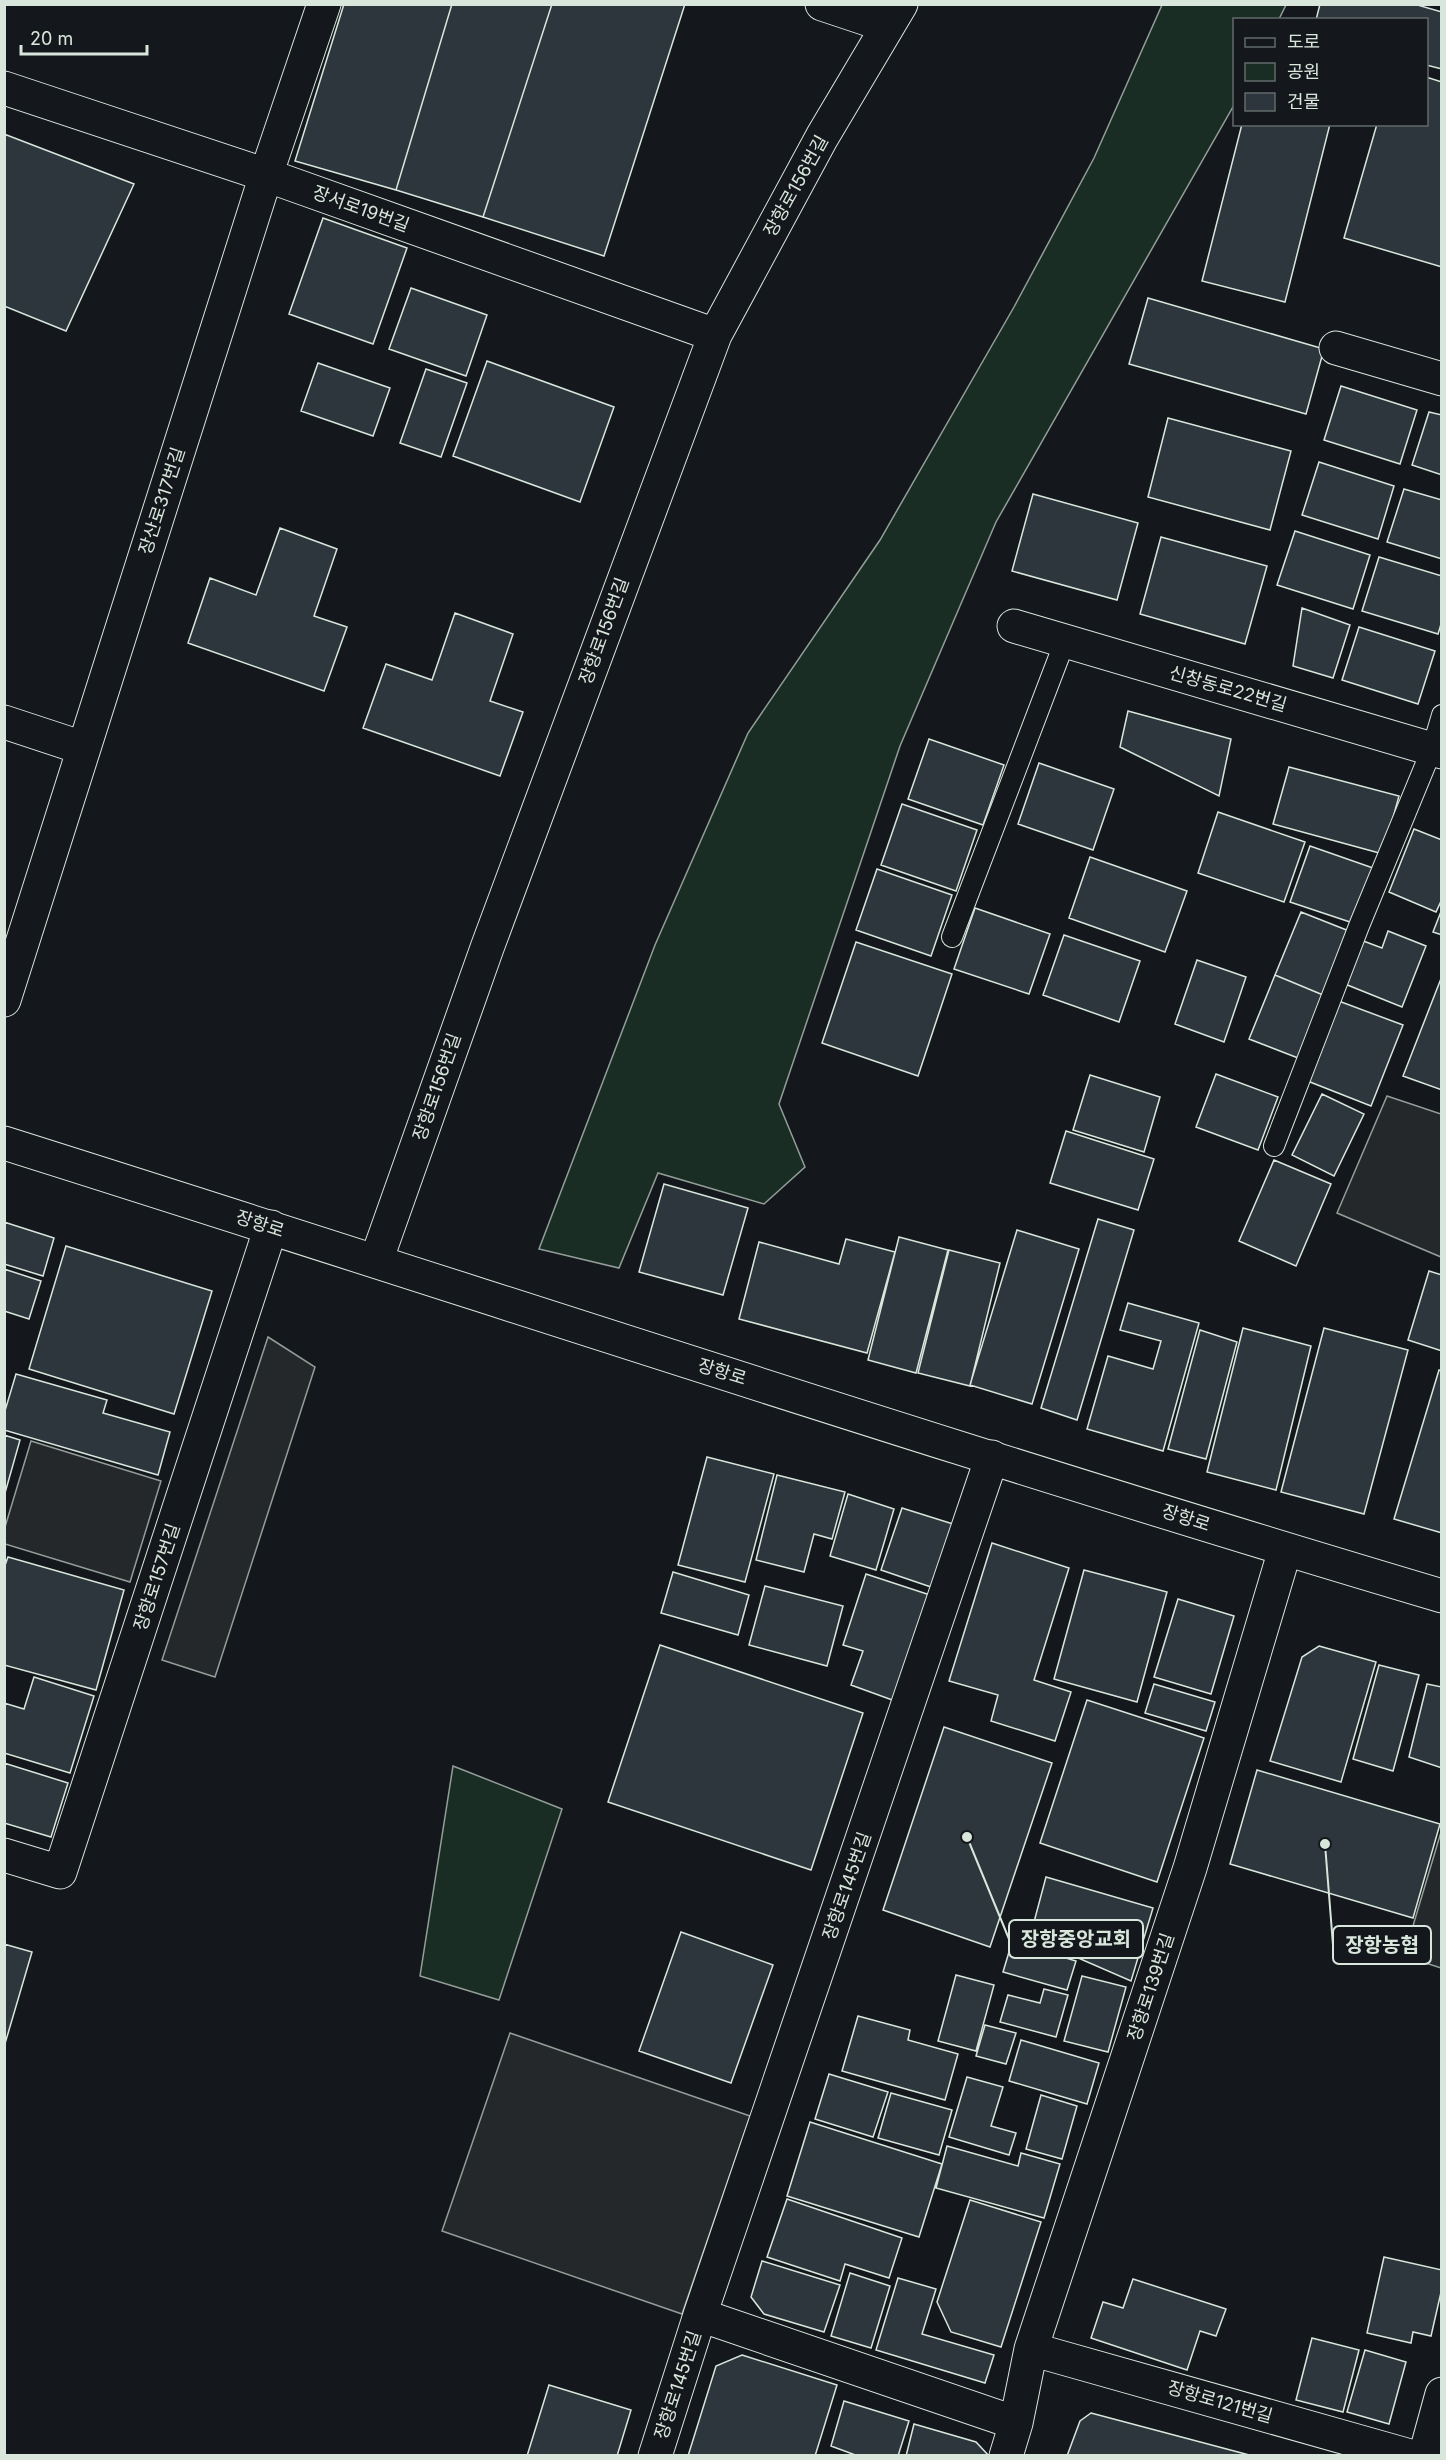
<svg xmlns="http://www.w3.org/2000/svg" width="1446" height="2460" viewBox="0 0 1446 2460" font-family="Inter,'Noto Sans KR',sans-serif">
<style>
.green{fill:#1a2d24;stroke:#939e99;stroke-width:1.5}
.parking{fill:#24282b;stroke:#939e99;stroke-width:1.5}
.building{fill:#2c363c;stroke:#d8e6dc;stroke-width:1.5}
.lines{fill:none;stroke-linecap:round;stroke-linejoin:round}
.service-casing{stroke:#d8e6dc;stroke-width:22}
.minor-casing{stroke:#d8e6dc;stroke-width:35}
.tertiary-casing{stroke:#d8e6dc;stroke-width:35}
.service{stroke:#14181c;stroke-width:20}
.minor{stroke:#14181c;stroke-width:33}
.tertiary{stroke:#14181c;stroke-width:33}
.labels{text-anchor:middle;stroke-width:4.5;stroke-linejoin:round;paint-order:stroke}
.street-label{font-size:18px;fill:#d8e6dc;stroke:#14181c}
.leader{fill:none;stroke:#d8e6dc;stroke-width:2}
.callout-dot{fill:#d8e6dc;stroke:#14181c;stroke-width:2}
.callout{fill:#14181c;stroke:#d8e6dc;stroke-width:2}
.callout-label{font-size:20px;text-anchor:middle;font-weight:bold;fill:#d8e6dc}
</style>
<rect width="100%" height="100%" fill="#14181c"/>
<path class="green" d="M1162,5H1286L1279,19L1234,20V105L996,522L900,746L779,1104L805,1167L764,1204L658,1173L619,1268L539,1249L655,945L748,733L880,540L1014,307L1094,158Z
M453,1766L562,1809L499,2000L420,1976Z"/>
<path class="parking" d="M1387,1096L1441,1114V1257L1337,1213Z
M268,1337L315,1367L215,1677L162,1660Z
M31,1441L161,1481L130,1582L5,1544V1527Z
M1441,1832L1442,1968H1441L1404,1956Z
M510,2033L750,2116L682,2314L442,2231Z"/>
<path class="building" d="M344,4H452L396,190L295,161Z
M452,4H552L483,217L396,190Z
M552,4H685L604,256L483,217Z
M1320,4H1414L1442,12V69L1426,65V20H1316Z
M1426,77L1442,82V267L1344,238L1377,124H1426Z
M1242,124H1330L1285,302L1202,281Z
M4,134L134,184L66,331L4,306Z
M323,218L407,248L373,344L289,314Z
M411,288L487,315L466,376L389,349Z
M1148,298L1324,349L1306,414L1129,364Z
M487,361L614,407L580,502L453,456Z
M318,363L390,388L373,436L301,411Z
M426,369L467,383L441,457L400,443Z
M1341,386L1417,410L1400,464L1324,440Z
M1429,412L1442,415V475L1412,465Z
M1168,418L1291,451L1270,530L1148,497Z
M1319,462L1394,486L1378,539L1302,515Z
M1404,489L1442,500V559L1387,542Z
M1033,494L1138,523L1117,600L1012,571Z
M280,528L337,549L314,616L347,627L324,691L188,643L210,578L256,595Z
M1295,531L1370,555L1353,609L1277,585Z
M1161,537L1267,566L1245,644L1140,614Z
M1379,557L1442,576V621L1438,634L1362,611Z
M1302,608L1350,625L1333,678L1293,666Z
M455,613L513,634L490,701L523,712L500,776L363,728L386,664L432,680Z
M1359,627L1435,651L1418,704L1342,680Z
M1128,711L1231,739L1219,796L1120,747Z
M929,739L1004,765L983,825L908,799Z
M1039,763L1114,789L1093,850L1018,824Z
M1289,767L1399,796L1383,854L1273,824Z
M902,804L977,830L956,891L881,865Z
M1218,812L1305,842L1284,902L1198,873Z
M1414,829L1442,840V899L1436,912L1389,892Z
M1310,846L1373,868L1353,923L1290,902Z
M1090,857L1187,891L1165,952L1069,918Z
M877,869L952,895L931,956L856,930Z
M975,908L1050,934L1029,994L954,969Z
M1442,909V935L1433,932Z
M1301,912L1349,931L1323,995L1275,975Z
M1388,931L1426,946L1402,1007L1340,982L1358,939L1382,948Z
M1064,935L1140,961L1119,1022L1043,995Z
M856,942L952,974L918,1076L822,1043Z
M1197,960L1246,977L1224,1042L1175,1024Z
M1275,975L1323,995L1298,1058L1249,1039Z
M1442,976V1090L1403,1076Z
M1336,1000L1403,1025L1371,1106L1305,1080Z
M1216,1074L1278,1097L1258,1150L1196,1127Z
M1090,1075L1160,1097L1144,1152L1073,1130Z
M1322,1094L1364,1114L1334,1176L1292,1155Z
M1066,1131L1154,1159L1138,1210L1050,1183Z
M1274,1160L1331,1184L1296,1266L1239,1241Z
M664,1184L748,1208L723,1295L639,1272Z
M1098,1219L1134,1230L1077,1420L1041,1408Z
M4,1222L54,1238L43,1276L4,1264Z
M1017,1230L1079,1249L1032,1404L970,1385Z
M899,1237L948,1250L916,1373L868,1360Z
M846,1239L895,1252L867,1353L739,1319L759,1242L839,1264Z
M66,1246L212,1291L174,1414L29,1369Z
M949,1250L1000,1263L970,1386L918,1373Z
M4,1269L41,1281L29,1319L4,1311Z
M1429,1271L1442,1275V1351L1408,1340Z
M1128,1303L1199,1323L1163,1451L1087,1429L1108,1356L1153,1369L1161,1341L1120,1330Z
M1243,1328L1311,1346L1276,1490L1207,1472Z
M1324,1328L1408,1350L1364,1514L1281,1492Z
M1200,1330L1237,1342L1206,1459L1168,1449Z
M1439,1370L1442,1371V1533L1394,1519Z
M16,1374L107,1400L103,1413L170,1432L158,1475L4,1430V1414Z
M4,1435L20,1440L5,1493H4Z
M707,1457L774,1474L745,1582L678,1565Z
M777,1475L845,1492L832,1539L814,1534L804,1572L756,1560Z
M848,1494L894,1509L876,1570L830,1556Z
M902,1508L953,1524L931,1587L881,1570Z
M992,1543L1069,1568L1034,1680L1071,1692L1055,1741L991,1721L998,1695L949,1681Z
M8,1557L124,1590L96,1690L4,1665V1568Z
M1084,1570L1167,1592L1137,1702L1054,1679Z
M673,1572L749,1595L738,1635L661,1613Z
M866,1574L930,1595L895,1701L851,1685L863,1651L843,1645Z
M765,1586L843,1606L827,1666L749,1645Z
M1178,1599L1234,1616L1211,1694L1154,1677Z
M660,1645L863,1713L811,1870L608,1802Z
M1319,1646L1376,1662L1341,1782L1270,1761L1302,1657Z
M1379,1665L1419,1675L1393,1771L1353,1759Z
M34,1677L94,1696L70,1773L4,1753V1703L24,1709Z
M1154,1684L1215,1702L1206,1731L1145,1713Z
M1427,1684L1442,1687V1768L1409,1757Z
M1087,1700L1204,1738L1157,1882L1040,1843Z
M944,1727L1052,1763L990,1947L883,1910Z
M4,1763L68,1783L51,1837L4,1823Z
M1257,1770L1440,1824L1413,1918L1230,1864Z
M1046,1877L1153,1908L1131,1981L1030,1937Z
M681,1932L773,1965L731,2083L639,2051Z
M1012,1942L1076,1961L1067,1990L1003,1972Z
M4,1944L32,1952L4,2047Z
M956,1975L994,1985L976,2051L938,2041Z
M1082,1976L1126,1987L1108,2052L1064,2041Z
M1044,1989L1068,1995L1056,2037L1000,2022L1008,1995L1040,2003Z
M858,2016L910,2030L908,2040L958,2054L945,2100L842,2071Z
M985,2025L1016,2033L1006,2064L976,2056Z
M1021,2040L1099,2063L1087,2104L1009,2081Z
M829,2074L888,2092L873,2137L815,2119Z
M967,2077L1003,2087L991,2126L1016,2133L1009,2155L949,2137Z
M891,2093L952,2110L939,2155L878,2138Z
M1041,2095L1077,2106L1062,2159L1026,2149Z
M810,2122L942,2164L919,2237L787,2196Z
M947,2146L1018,2166L1021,2153L1060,2164L1044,2218L936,2188Z
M787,2199L902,2238L889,2278L845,2264L840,2281L767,2257Z
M970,2200L1041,2222L1001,2347L951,2332L937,2302Z
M1384,2257L1442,2270V2288L1431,2336L1413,2332L1411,2343L1367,2333Z
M762,2261L840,2285L824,2332L764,2314L751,2297Z
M850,2273L890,2286L871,2348L831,2336Z
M898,2278L936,2289L922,2334L994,2355L985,2383L876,2350Z
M1133,2279L1226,2309L1216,2336L1200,2331L1187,2370L1091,2338L1103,2302L1123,2308Z
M1312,2338L1359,2350L1343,2412L1296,2400Z
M1365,2350L1406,2362L1389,2424L1347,2412Z
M742,2355L837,2385L815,2456H688L716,2366Z
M549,2385L631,2410L617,2456H527Z
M844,2401L909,2421L898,2456H858L831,2446Z
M1091,2413L1253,2456H1067L1080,2421Z
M914,2424L976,2442L989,2456H906Z"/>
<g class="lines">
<defs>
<path id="service" d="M952,937L1065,641
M1274,1146L1359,926L1432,749L1442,715"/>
<path id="minor" d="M822,4L888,26
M4,88L266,175L715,335
M1336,348L1442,379
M1014,626L1442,752
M4,722L83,748
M4,1000L266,175L324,4
M376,1261L487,948L715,335L822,137L901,4
M4,1855L60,1872L271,1227
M700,2315L1016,2423
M1031,2349L1410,2456
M655,2456L700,2315L992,1457
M1006,2456L1016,2423L1031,2349L1190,1868L1285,1550
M1425,2456L1442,2394"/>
<path id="tertiary" d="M4,1143C483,1294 960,1453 1442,1596"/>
</defs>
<use href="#service" class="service-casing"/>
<use href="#minor" class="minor-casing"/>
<use href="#tertiary" class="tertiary-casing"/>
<use href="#service" class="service"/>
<use href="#minor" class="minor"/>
<use href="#tertiary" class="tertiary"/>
</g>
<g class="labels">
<g class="street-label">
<text transform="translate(796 186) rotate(-61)" y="6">장항로156번길</text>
<text transform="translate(361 209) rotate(20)" y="6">장서로19번길</text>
<text transform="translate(162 501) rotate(-72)" y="6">장산로317번길</text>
<text transform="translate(604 631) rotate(-70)" y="6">장항로156번길</text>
<text transform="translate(1228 689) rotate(16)" y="6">신창동로22번길</text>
<text transform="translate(437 1087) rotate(-71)" y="6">장항로156번길</text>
<text transform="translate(260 1224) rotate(18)" y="6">장항로</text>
<text transform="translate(722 1372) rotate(17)" y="6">장항로</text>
<text transform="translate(1186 1518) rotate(18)" y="6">장항로</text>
<text transform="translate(157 1577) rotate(-72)" y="6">장항로157번길</text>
<text transform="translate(847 1886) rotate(-71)" y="6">장항로145번길</text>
<text transform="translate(1151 1987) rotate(-72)" y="6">장항로139번길</text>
<text transform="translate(678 2385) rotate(-72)" y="6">장항로145번길</text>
<text transform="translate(1220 2402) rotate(16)" y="6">장항로121번길</text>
</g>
</g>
<path class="leader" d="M967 1837L1009 1939M1325 1844L1333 1945"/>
<g class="callout-dot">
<circle cx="967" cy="1837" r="6"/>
<circle cx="1325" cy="1844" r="6"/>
</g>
<g class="callout">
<rect x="1009" y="1920" width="134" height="38" rx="6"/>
<rect x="1333" y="1926" width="98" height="38" rx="6"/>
</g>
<g class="callout-label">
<text x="1076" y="1946">장항중앙교회</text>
<text x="1382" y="1952">장항농협</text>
</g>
<rect width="1446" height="2460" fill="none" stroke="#d8e6dc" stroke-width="12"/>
<rect x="1233" y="18" width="195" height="108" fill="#14181c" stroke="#626a69" stroke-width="1.5"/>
<rect x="1245" y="38" width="30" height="9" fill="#14181c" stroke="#626a69" stroke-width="1.5"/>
<text x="1287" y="48" font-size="18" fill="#d8e6dc">도로</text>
<rect x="1245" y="63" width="30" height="18" fill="#1a2d24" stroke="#626a69" stroke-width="1.5"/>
<text x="1287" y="78" font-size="18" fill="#d8e6dc">공원</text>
<rect x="1245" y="93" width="30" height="18" fill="#2c363c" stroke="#626a69" stroke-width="1.5"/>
<text x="1287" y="108" font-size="18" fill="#d8e6dc">건물</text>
<path d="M21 45v9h126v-9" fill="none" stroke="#d8e6dc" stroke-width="3"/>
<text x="30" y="45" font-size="18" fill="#d8e6dc" stroke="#14181c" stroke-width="4.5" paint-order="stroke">20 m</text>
</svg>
